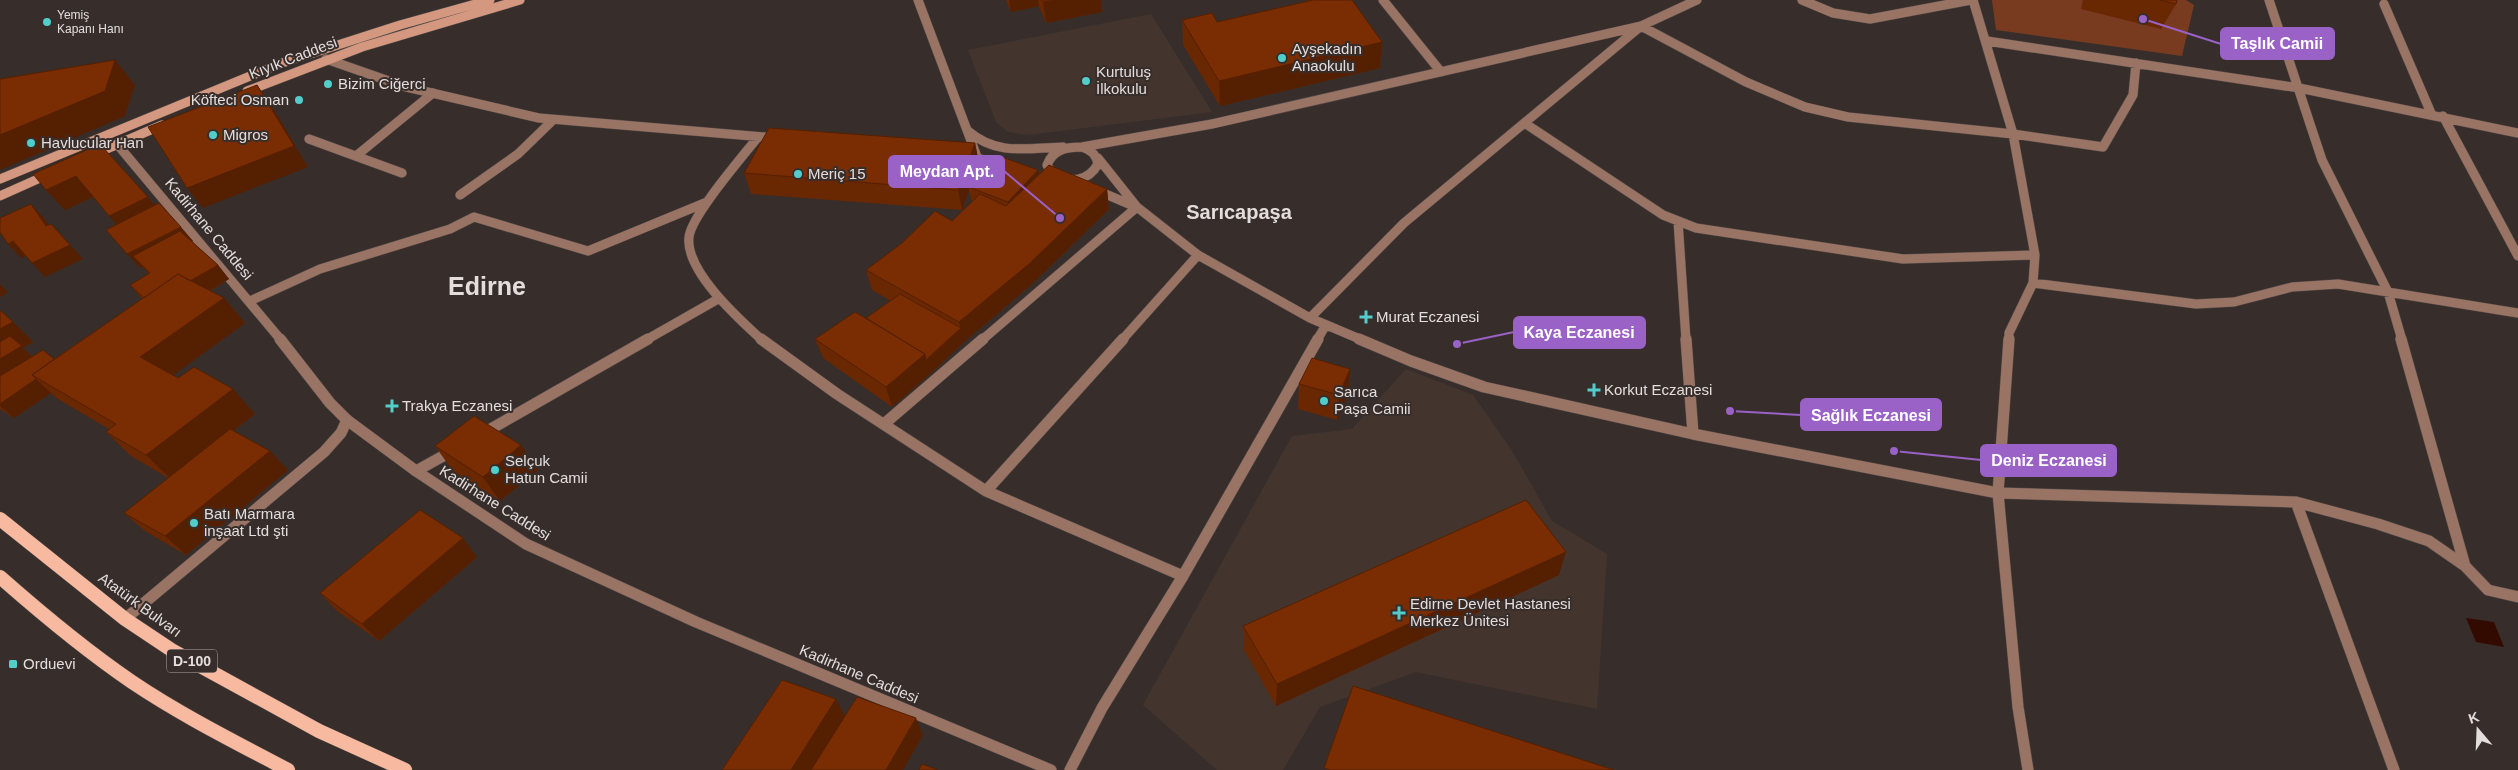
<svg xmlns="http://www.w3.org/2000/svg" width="2518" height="770" viewBox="0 0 2518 770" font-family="Arial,sans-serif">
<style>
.built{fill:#44342e}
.green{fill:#783b20}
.water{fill:#330a00}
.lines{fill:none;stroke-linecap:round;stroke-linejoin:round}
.service-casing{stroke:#534a47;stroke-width:10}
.minor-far1-casing{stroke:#534a47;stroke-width:10}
.minor-casing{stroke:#534a47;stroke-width:12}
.tertiary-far1-casing{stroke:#534a47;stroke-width:10}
.tertiary-casing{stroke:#534a47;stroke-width:12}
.secondary-casing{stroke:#534a47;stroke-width:10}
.primary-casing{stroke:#534a47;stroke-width:15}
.service{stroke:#997364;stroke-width:9}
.minor-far1{stroke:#997364;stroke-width:9}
.minor{stroke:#997364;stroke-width:11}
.tertiary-far1{stroke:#997364;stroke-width:9}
.tertiary{stroke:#997364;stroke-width:11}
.secondary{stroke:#d49880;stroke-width:9}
.primary{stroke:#f7b9a0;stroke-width:14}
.wall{fill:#692702}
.shaded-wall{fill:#552001}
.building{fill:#7a2d02;stroke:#552001}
.poi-dot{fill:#53cdca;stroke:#372e2b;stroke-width:2}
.labels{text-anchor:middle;stroke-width:4;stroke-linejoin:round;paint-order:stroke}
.far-poi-label{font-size:12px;fill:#e4dddb;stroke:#372e2b;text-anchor:start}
.shield{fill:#372e2b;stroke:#b0a8a6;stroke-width:1}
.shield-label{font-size:14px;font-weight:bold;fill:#e4dddb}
.poi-label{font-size:15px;fill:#e4dddb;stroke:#372e2b;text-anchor:start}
.street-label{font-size:15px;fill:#e4dddb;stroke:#372e2b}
.district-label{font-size:20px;font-weight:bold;fill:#e4dddb;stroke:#372e2b}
.town-label{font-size:25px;font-weight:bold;fill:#e4dddb;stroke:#372e2b}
.leader{fill:none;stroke:#9a61c7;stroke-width:2}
.callout-dot{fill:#9a61c7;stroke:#372e2b;stroke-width:2}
.callout{fill:#9a61c7;stroke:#9a61c7;stroke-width:2}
.callout-label{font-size:16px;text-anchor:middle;font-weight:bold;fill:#fff}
</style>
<rect width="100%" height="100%" fill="#372e2b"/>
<path class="built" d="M1151,14L1212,112L1028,135L1008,132L996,122L968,50Z
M1406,369L1473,395L1511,449L1552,521L1607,554L1597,709L1416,672L1320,707L1283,770H1217L1143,705L1292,436L1352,429Z"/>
<path class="green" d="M1992,0H2186L2194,5L2182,56L1996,30Z"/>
<path class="water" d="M2466,618L2494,622L2504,647L2476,642Z"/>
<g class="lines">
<defs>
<path id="service" d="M309,139L402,173
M356,156L433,93
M460,195L518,154L553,120"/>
<path id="minor-far1" d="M918,0L976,154
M1383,0L1441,72
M1802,0L1833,13L1870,19L1971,0
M1973,0L2013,134L2035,255L2033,283L2009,333V340
M2269,0L2322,160L2388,292L2402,340
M2384,4L2431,113
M1987,41L2299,88L2518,133
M326,59L406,87L539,118L776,138
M2443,116L2518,256
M1526,124L1663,215L1696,228L1903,259L2035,255
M968,131C997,156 1027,148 1063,147
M758,137C743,156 691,216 689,237C685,271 739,319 762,340
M1082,147L1212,124L1641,26L1746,82L1805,107L1848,117L2013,134L2103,147L2133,95L2136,63
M1082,147C1091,150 1096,154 1098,164C1088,182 1070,183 1053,175L1047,165C1053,149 1067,147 1082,147Z
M964,156L1006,164
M1098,158L1137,207L1198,255L1310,318L1362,340
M1096,190L1136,207
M1678,221L1686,340
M2033,283L2196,304L2234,302L2292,287L2338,284L2518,313
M250,301L320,269L450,229L474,217L588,251L707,202
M1310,318L1404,223L1641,26L1697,0
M646,340L718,299
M982,340L1137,207
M1122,340L1198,255
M1317,340L1326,325"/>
<path id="minor" d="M761,339L837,394L986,491L1183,576
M1359,339L1411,361L1484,387L1693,434L1998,493L2296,502L2378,524L2429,541L2465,566L2488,590L2518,597
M1686,339L1693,434
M2009,339L1998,493L2018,707L2028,770
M2401,339L2465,566
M884,424L983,339
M482,434L648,339
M416,471L454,450
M986,491L1123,339
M2296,502L2394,770
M125,619L324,452L341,433L347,420
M1070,770L1102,708L1183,576L1318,339"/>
<path id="tertiary-far1" d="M117,144L281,340"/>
<path id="tertiary" d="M280,339L330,403L347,420L416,471L526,544L696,622L1051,770"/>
<path id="secondary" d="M247,91L362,47L520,0
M95,154L162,125
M0,179L282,63L400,25L490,0
M0,196L49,174"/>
<path id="primary" d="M0,519L125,619L173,651L319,731L405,770
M0,577C42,614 85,650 132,682C181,715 235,742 288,770"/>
</defs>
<use href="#service" class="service-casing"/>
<use href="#minor-far1" class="minor-far1-casing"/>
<use href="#minor" class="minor-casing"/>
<use href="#tertiary-far1" class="tertiary-far1-casing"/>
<use href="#tertiary" class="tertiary-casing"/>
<use href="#secondary" class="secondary-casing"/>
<use href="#primary" class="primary-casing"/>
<use href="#service" class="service"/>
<use href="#minor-far1" class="minor-far1"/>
<use href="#minor" class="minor"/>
<use href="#tertiary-far1" class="tertiary-far1"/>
<use href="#tertiary" class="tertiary"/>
<use href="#secondary" class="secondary"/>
<use href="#primary" class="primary"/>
</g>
<path class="wall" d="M1006,0H1101L1102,12L1046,23L1039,6L1011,12Z
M1307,0H1352L1382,42L1380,68L1220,106L1183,45L1182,20L1217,22L1307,2Z
M2083,0H2177L2176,4L2161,29L2081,9Z
M975,143L979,163L972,184L1039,175L1107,189L1109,209L1032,284L964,342L930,374L892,407L823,358L815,339L866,318L891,301L872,290L866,270L952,221L972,202L969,191L962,210L751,194L744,173Z
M46,190L155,205L193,241H191L218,265L229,279L210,291L224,298L245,323L173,375L255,414L233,431L270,451L288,470L186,555L145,531L124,513L168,478L131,456L106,432L109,429L58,399L51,393L14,418L0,409V310L33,342L23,348L32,357L54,359L142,299L130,285L149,274L142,266L140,268L106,230L117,224L93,197L65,210Z
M1350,369L1348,394L1337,420L1298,409L1299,384Z
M435,446L538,470L500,501L453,471Z
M477,557L379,641L337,611L320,593Z
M1559,575L1276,706L1243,648V626Z"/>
<path class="shaded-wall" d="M1009,0H1038L1039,6L1011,12Z
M1057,0H1101L1102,12L1046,23L1043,2Z
M1382,42L1380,68L1220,106L1219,81Z
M115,60L135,85L125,116L0,170V135Z
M257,85L271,105L308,167L203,208L187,188Z
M975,143L979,163L970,188L969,187V191L962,210L958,190Z
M1038,170L1040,184L1011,216L1008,202Z
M76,176L93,197L65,210L46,190Z
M1107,189L1109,209L1032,284L964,342L959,322Z
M148,197L165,218L127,236L109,216Z
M31,204L44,218L59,240L46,226Z
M51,224L83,259L45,277L32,263Z
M181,227L193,241L143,266L133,256L142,266L140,268L127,254Z
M13,241L27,255L21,258L8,244Z
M218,265L229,279L163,318L150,304Z
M0,284L8,292L0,297Z
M224,298L245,323L164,382L140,357Z
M13,322L33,342L23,348L36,360L0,381V329Z
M961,328L964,342L930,374L892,407L886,387L925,354Z
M1350,369L1348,394L1337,420L1339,395Z
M36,379L51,393L14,418L0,406V404Z
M233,389L255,414L171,479L146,455Z
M521,445L538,470L500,501L483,477Z
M270,451L288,470L186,555L165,536Z
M463,538L477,557L379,641L362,624Z
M1566,552L1559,575L1276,706L1277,684Z
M836,699L845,716L811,770H791Z
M916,718L923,735L903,770H886Z"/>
<path class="building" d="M1042,0H1057L1043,2Z
M1313,0H1352L1382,42L1219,81L1182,20L1212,13L1217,22Z
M2160,0H2177L2176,4Z
M115,60L105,91L0,135V79Z
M257,85L294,146L187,188L148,127Z
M769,128L975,143L958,190L744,173Z
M100,144L148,197L109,216L76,176L46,190L33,174Z
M999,156L1038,170L1008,202L969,187Z
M1049,165L1107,189L1029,264L959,322L866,270L902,243L935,211L952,221L980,194L1006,206Z
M159,203L181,227L127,254L106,230Z
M31,204L46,226L51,224L70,245L32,263L13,241L8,244L0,232V218Z
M180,231L218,265L190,281L178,274L144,298L130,285L150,273L133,256Z
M178,274L224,298L140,357L178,378L194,367L233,389L146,455L106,432L116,424L32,375Z
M900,294L961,328L926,360L925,354L866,318Z
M0,310L13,322L0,329Z
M855,312L925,354L886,387L815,339Z
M10,336L22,346L0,359V342Z
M43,350L54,359L32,375L36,379L0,404V376Z
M1312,358L1350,369L1339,395L1299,384Z
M474,416L521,445L483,477L435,446Z
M230,429L270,451L165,536L124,513Z
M1526,500L1566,552L1277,684L1243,626Z
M420,510L463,538L362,624L320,593Z
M782,680L836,699L791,770H722Z
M1353,686L1614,770H1330L1324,768Z
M857,697L916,718L886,770H811Z
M922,764L938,770H919Z"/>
<g class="poi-dot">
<circle cx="47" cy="22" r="5"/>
<circle cx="1282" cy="58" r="5"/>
<circle cx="1086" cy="81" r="5"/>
<circle cx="328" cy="84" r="5"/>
<circle cx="299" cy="100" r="5"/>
<circle cx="213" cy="135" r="5"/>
<circle cx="31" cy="143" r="5"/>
<circle cx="798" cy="174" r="5"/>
<path d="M1363.5 309.5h5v5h5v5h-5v5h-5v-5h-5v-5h5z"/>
<path d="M1591.5 382.5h5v5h5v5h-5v5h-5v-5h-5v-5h5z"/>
<circle cx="1324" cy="401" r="5"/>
<path d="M389.5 398.5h5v5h5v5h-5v5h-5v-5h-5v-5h5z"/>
<circle cx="495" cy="470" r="5"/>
<circle cx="194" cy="523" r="5"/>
<path d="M1396.5 605.5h5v5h5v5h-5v5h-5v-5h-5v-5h5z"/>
<rect x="8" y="659" width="10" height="10" rx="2.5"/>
</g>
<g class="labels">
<g class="far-poi-label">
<text x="57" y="19">Yemiş<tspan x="57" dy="14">Kapanı Hanı</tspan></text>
</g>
<rect class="shield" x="167" y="649.5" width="50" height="23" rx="4"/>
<g class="shield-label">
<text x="192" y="666">D-100</text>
</g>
<g class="poi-label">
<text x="1292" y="54">Ayşekadın<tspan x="1292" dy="17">Anaokulu</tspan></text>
<text x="1096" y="77">Kurtuluş<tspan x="1096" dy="17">İlkokulu</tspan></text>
<text x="338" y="89">Bizim Ciğerci</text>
<text x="289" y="105" text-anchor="end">Köfteci Osman</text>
<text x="223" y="140">Migros</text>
<text x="41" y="148">Havlucular Han</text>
<text x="808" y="179">Meriç 15</text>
<text x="1376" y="322">Murat Eczanesi</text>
<text x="1604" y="395">Korkut Eczanesi</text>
<text x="1334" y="397">Sarıca<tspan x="1334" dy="17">Paşa Camii</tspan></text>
<text x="402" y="411">Trakya Eczanesi</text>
<text x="505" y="466">Selçuk<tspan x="505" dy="17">Hatun Camii</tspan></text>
<text x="204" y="519">Batı Marmara<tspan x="204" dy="17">inşaat Ltd şti</tspan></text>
<text x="1410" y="609">Edirne Devlet Hastanesi<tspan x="1410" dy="17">Merkez Ünitesi</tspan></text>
<text x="23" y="669">Orduevi</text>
</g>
<g class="street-label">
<text transform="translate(293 58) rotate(-21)" y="5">Kıyık Caddesi</text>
<text transform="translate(209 229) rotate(50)" y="5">Kadirhane Caddesi</text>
<text transform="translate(495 503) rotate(32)" y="5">Kadirhane Caddesi</text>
<text transform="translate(140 605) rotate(36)" y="5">Atatürk Bulvarı</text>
<text transform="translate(859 674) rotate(23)" y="5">Kadirhane Caddesi</text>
</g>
<g class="district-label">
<text x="1239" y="219">Sarıcapaşa</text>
</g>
<g class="town-label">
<text x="487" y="295">Edirne</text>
</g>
</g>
<path class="leader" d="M2143 19L2221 44M1060 218L1004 171M1457 344L1514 332M1730 411L1801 415M1894 451L1981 460"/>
<g class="callout-dot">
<circle cx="2143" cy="19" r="5"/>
<circle cx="1060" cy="218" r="5"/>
<circle cx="1457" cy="344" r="5"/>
<circle cx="1730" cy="411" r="5"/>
<circle cx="1894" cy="451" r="5"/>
</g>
<g class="callout">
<rect x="2221" y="28" width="113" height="31" rx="5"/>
<rect x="889" y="156" width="115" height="31" rx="5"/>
<rect x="1514" y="317" width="131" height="31" rx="5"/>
<rect x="1801" y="399" width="140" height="31" rx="5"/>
<rect x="1981" y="445" width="135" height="31" rx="5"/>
</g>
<g class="callout-label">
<text x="2277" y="49">Taşlık Camii</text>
<text x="947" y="177">Meydan Apt.</text>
<text x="1579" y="338">Kaya Eczanesi</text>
<text x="1871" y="421">Sağlık Eczanesi</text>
<text x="2049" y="466">Deniz Eczanesi</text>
</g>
<g transform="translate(2478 730) rotate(341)" stroke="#372e2b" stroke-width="4" paint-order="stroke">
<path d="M0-4L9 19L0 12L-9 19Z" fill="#e4dddb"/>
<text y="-8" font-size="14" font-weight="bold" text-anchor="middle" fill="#e4dddb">K</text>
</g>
</svg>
